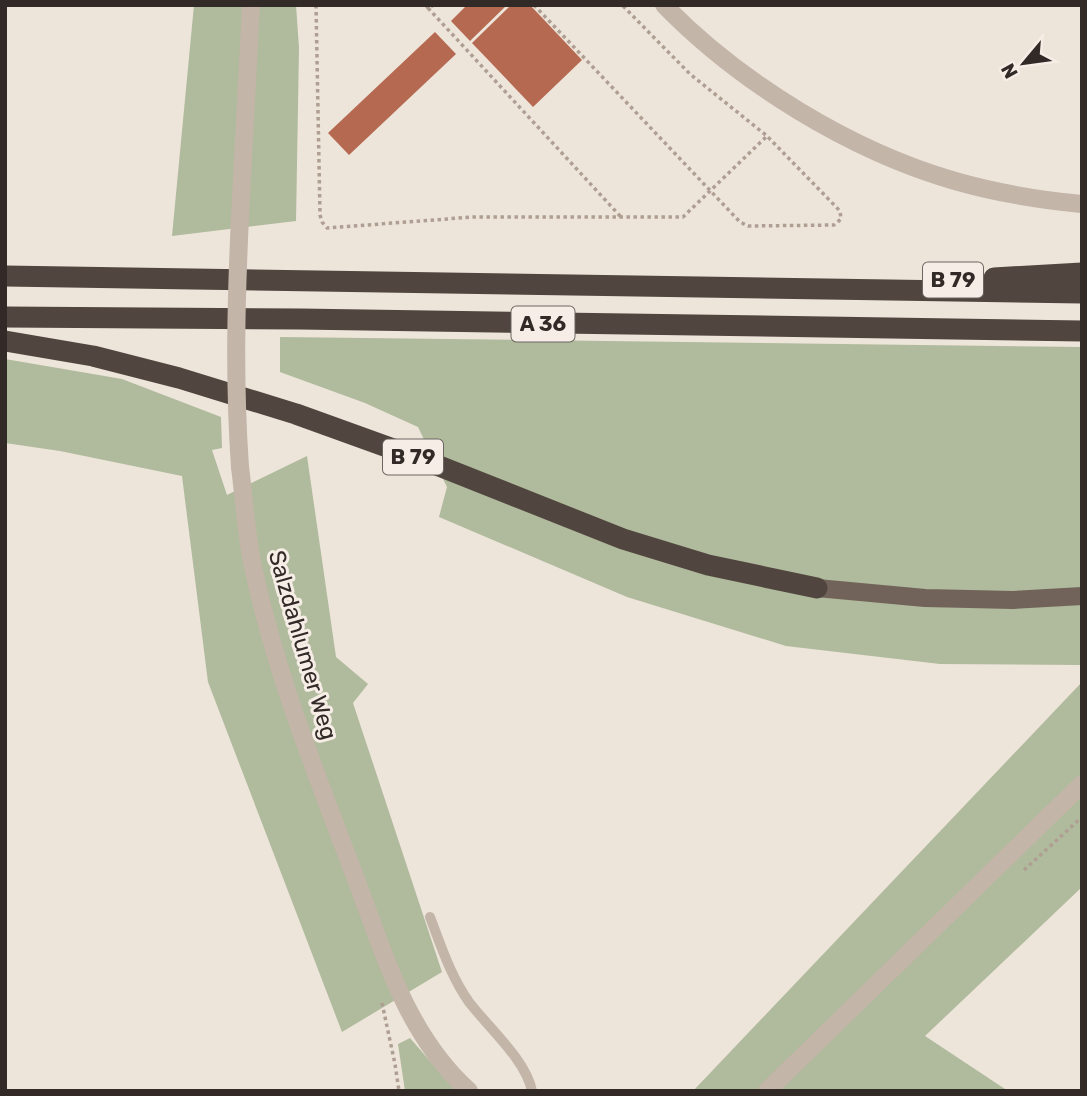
<svg xmlns="http://www.w3.org/2000/svg" width="1087" height="1096" viewBox="0 0 1087 1096" font-family="Rubik,sans-serif">
<style>
.green{fill:#b0ba9c}
.building{fill:#b56950}
.lines{fill:none;stroke-linecap:round;stroke-linejoin:round}
.path{stroke:#af9f92;stroke-width:3.5;stroke-dasharray:3.5 3.5;stroke-linecap:butt}
.service{stroke:#c3b5a8;stroke-width:10}
.tertiary{stroke:#c3b5a8;stroke-width:18}
.primary{stroke:#71625a;stroke-width:18}
.motorway{stroke:#51453f;stroke-width:21}
.tertiary-bridge{stroke:#c3b5a8;stroke-width:18}
.labels{text-anchor:middle;stroke-width:6;stroke-linejoin:round;paint-order:stroke}
.shield{fill:#f6eee6;stroke:#6c6560;stroke-width:2}
.shield-label{font-size:21px;font-weight:bold;fill:#312a27}
.street-label{font-size:23px;fill:#312a27;stroke:#f6eee6}
</style>
<rect width="100%" height="100%" fill="#ede4da"/>
<path class="green" d="M194,5H296L299,48L296,221L172,236Z
M280,337L1082,347V665L940,664L786,646L627,597L439,517L447,487L418,427L365,403L280,372Z
M5,359L122,379L221,417L222,448L212,450L227,495L307,456L336,657L368,684L353,703L442,972L342,1032L208,682L182,476L60,451L5,443Z
M1082,682V887L925,1036L1008,1091H693Z
M410,1038L456,1091H405L398,1044Z"/>
<path class="building" d="M467,5H507L470,41L451,21Z
M511,5H530L582,60L533,107L472,43Z
M435,32L456,54L349,155L328,133Z"/>
<g class="lines">
<path class="path" d="M316,5L320,215L322,222L327,228L473,217H683L767,136L690,74L622,5
M426,5L428,8L434,5
M534,5L740,222L748,226L834,225L841,219L840,211L767,136
M428,8L621,217
M1024,870L1082,817
M382,1003L395,1064L399,1091"/>
<path class="service" d="M430,917C441,946 451,977 469,1002C488,1027 526,1060 532,1091"/>
<path class="tertiary" d="M664,5C740,83 851,151 955,181C997,193 1039,200 1082,204
M240,217L251,5
M240,467C244,498 246,531 252,562C274,669 315,771 354,874C384,952 405,1033 469,1091
M767,1091L1082,784"/>
<path class="primary" d="M817,588L925,598L1013,600L1082,596"/>
<path class="motorway" d="M5,276L1082,293
M994,278L1082,273
M5,317L300,319L1082,331
M5,341L93,356L179,378L296,414L429,462L623,539L708,565L817,588"/>
<path class="tertiary-bridge" d="M240,217C236,302 234,382 240,467"/>
</g>
<g class="labels">
<g class="shield">
<rect x="923" y="262.5" width="60" height="35" rx="5"/>
<rect x="511.5" y="306.5" width="63" height="35" rx="5"/>
<rect x="383" y="439.5" width="60" height="35" rx="5"/>
</g>
<g class="shield-label">
<text x="953" y="287">B 79</text>
<text x="543" y="331">A 36</text>
<text x="413" y="464">B 79</text>
</g>
<g class="street-label">
<text transform="translate(303 645) rotate(74)" y="8">Salzdahlumer Weg</text>
</g>
</g>
<rect width="1087" height="1096" fill="none" stroke="#312a27" stroke-width="14"/>
<g transform="translate(1024 63) rotate(241)" stroke="#f6eee6" stroke-width="5" paint-order="stroke">
<path d="M0-5L12 26L0 18L-12 26Z" fill="#312a27"/>
<text y="-10" font-size="19" font-weight="bold" text-anchor="middle" fill="#312a27">N</text>
</g>
</svg>
